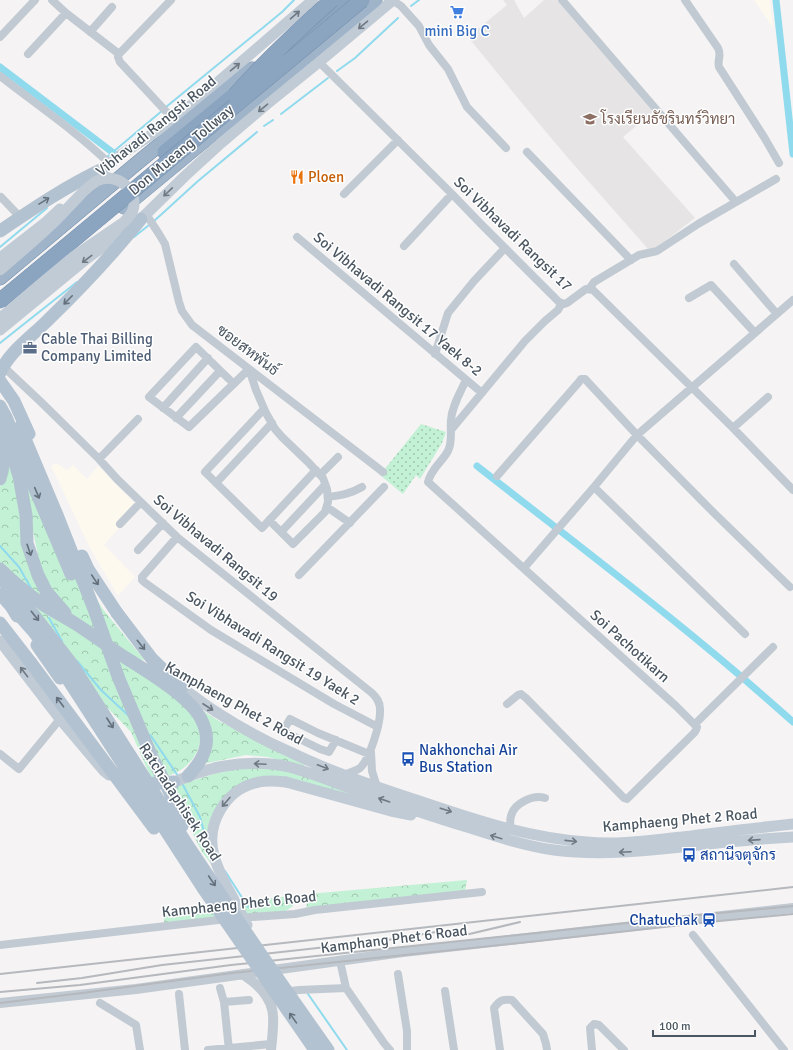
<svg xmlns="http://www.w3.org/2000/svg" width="793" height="1050" viewBox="0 0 793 1050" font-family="Signika,Sarabun,sans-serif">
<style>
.commercial{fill:#fdf9ef}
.education{fill:#e6e4e5}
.grass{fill:url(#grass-dots)}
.forest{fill:url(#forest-crowns)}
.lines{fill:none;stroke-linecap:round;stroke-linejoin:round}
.stream{stroke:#90daee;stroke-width:2}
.canal{stroke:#90daee;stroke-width:7}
.trunk-casing{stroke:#7690ad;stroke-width:15}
.motorway-casing{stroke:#7690ad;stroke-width:16}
.minor{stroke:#c1cad2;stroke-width:8}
.tertiary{stroke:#c1cad2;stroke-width:10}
.secondary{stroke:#c1cbd6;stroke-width:11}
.primary{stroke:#b3c2d1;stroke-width:13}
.trunk{stroke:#9fb4c9;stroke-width:14}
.motorway{stroke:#8ba5c1;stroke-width:15}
.rail{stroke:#b5b8bd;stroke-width:2}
.motorway-bridge-casing{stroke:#7690ad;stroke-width:16;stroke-linecap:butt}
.secondary-bridge{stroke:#c1cbd6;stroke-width:11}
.primary-bridge{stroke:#b3c2d1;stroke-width:13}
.motorway-bridge{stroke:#8ba5c1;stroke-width:15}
.oneway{stroke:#6e7984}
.oneway2{stroke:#64717d}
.labels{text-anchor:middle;stroke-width:3;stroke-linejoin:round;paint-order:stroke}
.shop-label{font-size:15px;fill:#366cbe;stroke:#fff}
.education-label{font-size:15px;fill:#785e54;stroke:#fff;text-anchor:start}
.street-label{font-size:15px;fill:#4a5661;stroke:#fff}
.food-label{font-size:15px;fill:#c56008;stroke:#fff;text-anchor:start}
.service-label{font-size:15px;fill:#4e5e75;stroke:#fff;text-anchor:start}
.transit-label{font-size:15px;fill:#164399;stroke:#fff;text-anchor:start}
</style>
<defs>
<pattern id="grass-dots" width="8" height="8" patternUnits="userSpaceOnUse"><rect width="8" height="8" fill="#c3f1d5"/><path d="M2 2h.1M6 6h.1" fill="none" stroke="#a0c6b0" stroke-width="1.8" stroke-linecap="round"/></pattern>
<pattern id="forest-crowns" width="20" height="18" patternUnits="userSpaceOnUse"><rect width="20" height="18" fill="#c3f1d5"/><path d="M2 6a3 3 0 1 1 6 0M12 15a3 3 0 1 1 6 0" fill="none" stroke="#a0c6b0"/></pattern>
</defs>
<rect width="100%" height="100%" fill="#f5f3f3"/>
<path class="commercial" d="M754,0H770L773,28Z
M56,463L67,470L73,465L87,479L98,466L135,504L116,525L119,528L104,545L135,577L118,596L90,548L51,466Z"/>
<path class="education" d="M503,0H514L524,18L544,0H557L653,112L623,137L695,218L657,247L648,249L568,158L526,108L468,37L507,5Z"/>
<path class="grass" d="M421,424L446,432L442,443L420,479L416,475L403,494L380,475Z"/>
<path class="forest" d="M9,451L49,603L0,565V487L5,478Z
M27,485L87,582L102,608L137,651L143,658L144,661L134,656L73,618L54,595L42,574L31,522Z
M35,609L47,610L81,632L182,703C185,706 189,710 193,714C198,721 200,728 200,737C201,755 184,772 167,776C162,777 156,777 151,778L131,732L98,698Z
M200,709L219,721L305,764L304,767L268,757L246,755L202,764Z
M263,766L303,775L390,807L280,778L223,801L212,865L202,852L170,788L214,774L240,768Z
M467,880L465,891L306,909L308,894Z
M292,896L293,906L284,912L164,924V914L249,900Z"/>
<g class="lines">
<path class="stream" d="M411,6L419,0
M337,71L355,58L398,18
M166,107L282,12L294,0
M281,114L328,78
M264,126L273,120
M107,157L163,110
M153,222L198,181L257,132
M134,237L149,225
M0,247L47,208
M0,343L77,282
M0,546L19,567L32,590
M49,618L62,641
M77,661L101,690L129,716
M148,734L151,736L178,776
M183,785L200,817L207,842
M225,871L248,907
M308,994L347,1050"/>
<path class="canal" d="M776,0L793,154
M0,67L120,158
M477,466C584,550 692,631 793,722"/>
<defs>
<path id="trunk" d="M124,207L375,0
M0,278L136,164L252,69"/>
<path id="motorway" d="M278,59L348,0
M165,152L244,87"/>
</defs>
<use href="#trunk" class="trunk-casing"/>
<use href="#motorway" class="motorway-casing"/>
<path class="minor" d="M52,0L66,13L119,54
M171,0L119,54L118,57L120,62L174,120
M392,0L401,6L419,26L429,45L448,69L467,107L506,148
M562,0L736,202
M685,0L718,48C722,56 717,59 719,67L764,137L779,163
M90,32L112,7
M0,37L35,0
M28,54L66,13
M319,62L452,194L481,224L560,303L564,304L567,303L586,289L593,290L733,428L793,490
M0,76C37,105 76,131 110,164
M527,152L631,260
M344,194L398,140
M0,198L1,197L20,217
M146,214L159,234L165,244L179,302L182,311L192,325L383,472
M297,237L482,393
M404,246L452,194
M734,264L777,314
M589,289L594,282L639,255L657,251L698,224L776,179
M689,298L711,285L755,333
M435,354L448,313L474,281L505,248
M8,371L42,403L99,459L117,479L177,537L372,693C377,698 380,702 380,709C381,722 370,759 360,768C356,771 348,773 343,775
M466,380C460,393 452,406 451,420C450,430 453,441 448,451C442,462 431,469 428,482L676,706L697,727L696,730L694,733L627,799L624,798L526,698L521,694L518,695L507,704
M234,384L196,347L149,397L189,427L249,369L256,390L266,413L275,429L282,437L308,462L320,475L323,478L327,489L328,502L325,512L293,544L269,520
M163,408L208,358
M264,409L205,472L262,528L316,470
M176,418L220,371
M733,428L768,397
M451,430L525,341L545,321L558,310L562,303
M99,459L138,419
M320,475L338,457
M497,476L579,382L581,379H585L637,435L713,512L790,587
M216,483L272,423
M594,487L745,634
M328,497C341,495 350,494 362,487
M327,507L350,523
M120,524L141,502
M281,532L325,485
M177,537L142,577V580L144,582L211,630L334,704L378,727
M138,550L163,523
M524,568L594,487L637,435L793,300
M299,575L384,487
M695,724L773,647
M336,740L329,752L320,749L283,731L290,719L318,733L369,754
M371,752L372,771L377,787
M0,754L19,769L60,719
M510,829C510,824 510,820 511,816C514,803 534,794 545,798
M238,918L295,914L315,910L482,892
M693,935L784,1050
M0,945L227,919
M340,961L346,988
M398,974L407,1031V1050
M220,988L224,1002L229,1050
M445,991L454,1050
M283,992L299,990L346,988L384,1043L390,1050
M179,994L185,1050
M224,1002L249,1000
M100,1003L136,1025L140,1050
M208,1050L271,1044
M500,1050L494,1008C500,1000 502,999 512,1000L543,1034L546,1044L547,1050
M592,1050L590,1028L594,1024L599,1025L624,1050"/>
<path class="tertiary" d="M242,974C255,982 268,993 272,1009C275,1020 272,1038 271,1050
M0,1003L136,989L403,952L793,908"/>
<path class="secondary" d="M99,173L122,154L174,120L313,0
M0,258L46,222L60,209
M0,318L9,311
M0,330L85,260L141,219L185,176L221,143L267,104L319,62L393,0
M0,641L60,719L104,771L109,775
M174,684C190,692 203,704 218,713C241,728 265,741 290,752C329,771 371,785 413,799C469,818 527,838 587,842C619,845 651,840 682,837C719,832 756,828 793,824
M286,782L391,811L411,815
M167,786C201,768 241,759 280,765C303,769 325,779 347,787C387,801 427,815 467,827C495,836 524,846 554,850C600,856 645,851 690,846C724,842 759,839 793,837"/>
<path class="primary" d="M0,231C34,208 68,185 105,168
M0,373C9,352 31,337 47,321C80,289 112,255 141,219
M0,417L19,476L26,515L27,543L38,575L46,591L65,613
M0,443C4,454 4,467 0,479
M0,569C13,582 27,593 42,604C53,611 65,617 76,624C93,635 109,647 126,658C147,671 191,698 201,719C213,742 204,759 188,776
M0,594L11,606L17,616
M117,613L152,659L182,688
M0,623L31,663
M37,645L60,678
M139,781L144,784L174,782"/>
<use href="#trunk" class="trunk"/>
<use href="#motorway" class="motorway"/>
<path class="rail" d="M461,936L520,922
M0,974L793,887
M37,983L82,978L162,965L381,941L436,932
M0,992L80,985L231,965L537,933L708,914L793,906
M0,1003L82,993L232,973L538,941L709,922L793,914"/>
<defs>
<path id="motorway-bridge" d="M235,95C266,60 297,31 332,0
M0,301L362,0"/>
</defs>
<use href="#motorway-bridge" class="motorway-bridge-casing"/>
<path class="secondary-bridge" d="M0,270C19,253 39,237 57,219C70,207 83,189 97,181C116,171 139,190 133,210C131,215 128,218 124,222L67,261L9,311
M247,925C240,912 234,899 227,887C222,877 217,867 214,856C205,824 226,788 259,782C268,780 277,781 286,782"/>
<path class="primary-bridge" d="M0,381L14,401L29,434
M0,406L6,417L29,475L71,574
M20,427L57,515L94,609L119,679L152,757L170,793L182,826
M82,556L88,569L117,613
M0,577L33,614L71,663L190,849L262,956L328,1050
M11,606L34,632L54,658L203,888L315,1050
M31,663L154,828"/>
<use href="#motorway-bridge" class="motorway-bridge"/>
</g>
<defs><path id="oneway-shaft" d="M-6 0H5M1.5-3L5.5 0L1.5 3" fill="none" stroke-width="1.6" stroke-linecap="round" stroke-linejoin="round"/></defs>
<g class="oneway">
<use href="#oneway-shaft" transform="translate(295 15) rotate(-41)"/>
<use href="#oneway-shaft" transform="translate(363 25) rotate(140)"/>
<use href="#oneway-shaft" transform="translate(235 67) rotate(-40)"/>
<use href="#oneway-shaft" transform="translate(263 108) rotate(140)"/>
<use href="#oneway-shaft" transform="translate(168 192) rotate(136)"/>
<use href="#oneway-shaft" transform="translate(87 259) rotate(143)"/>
<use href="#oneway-shaft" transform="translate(24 672) rotate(-127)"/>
<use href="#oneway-shaft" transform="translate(208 707) rotate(33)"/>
<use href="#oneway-shaft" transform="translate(260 764) rotate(-177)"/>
<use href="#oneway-shaft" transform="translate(323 767) rotate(21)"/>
<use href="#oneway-shaft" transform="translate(384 800) rotate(-161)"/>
<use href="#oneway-shaft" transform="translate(226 802) rotate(131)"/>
<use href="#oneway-shaft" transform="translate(446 810) rotate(18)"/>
<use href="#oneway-shaft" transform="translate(496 837) rotate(-163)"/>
<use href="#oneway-shaft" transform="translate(754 840) rotate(176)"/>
<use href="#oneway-shaft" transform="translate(571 841) rotate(6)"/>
<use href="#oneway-shaft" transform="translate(625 852) rotate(177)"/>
</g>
<g class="oneway2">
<use href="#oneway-shaft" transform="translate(44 201) rotate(-32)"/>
<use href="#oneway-shaft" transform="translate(68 300) rotate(135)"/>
<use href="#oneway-shaft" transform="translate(37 493) rotate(67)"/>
<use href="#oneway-shaft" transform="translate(29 550) rotate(71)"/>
<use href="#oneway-shaft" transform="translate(95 580) rotate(56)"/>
<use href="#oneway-shaft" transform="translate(35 616) rotate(51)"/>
<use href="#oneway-shaft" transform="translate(141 645) rotate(51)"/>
<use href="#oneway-shaft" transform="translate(60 702) rotate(-127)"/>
<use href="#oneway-shaft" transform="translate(110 723) rotate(57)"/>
<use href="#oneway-shaft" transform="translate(212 881) rotate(56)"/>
<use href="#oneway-shaft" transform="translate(293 1018) rotate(-125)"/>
</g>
<defs>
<symbol id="supermarket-bare" viewBox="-9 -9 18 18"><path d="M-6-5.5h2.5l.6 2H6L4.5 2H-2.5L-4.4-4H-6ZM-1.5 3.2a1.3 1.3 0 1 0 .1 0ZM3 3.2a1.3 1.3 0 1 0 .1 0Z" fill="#3f7fe0" stroke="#fff" stroke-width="2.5" paint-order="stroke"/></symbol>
<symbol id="school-bare" viewBox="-9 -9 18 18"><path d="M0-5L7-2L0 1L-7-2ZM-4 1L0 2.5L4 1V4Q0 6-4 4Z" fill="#8d6e63" stroke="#fff" stroke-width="2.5" paint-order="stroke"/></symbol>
<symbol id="restaurant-bare" viewBox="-9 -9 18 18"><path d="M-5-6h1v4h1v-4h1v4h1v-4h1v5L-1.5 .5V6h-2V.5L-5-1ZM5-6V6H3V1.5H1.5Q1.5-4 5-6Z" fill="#e8710a" stroke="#fff" stroke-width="2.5" paint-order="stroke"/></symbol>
<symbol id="office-bare" viewBox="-9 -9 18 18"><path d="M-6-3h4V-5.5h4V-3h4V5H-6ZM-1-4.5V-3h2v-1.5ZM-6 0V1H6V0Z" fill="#5c6f8a" stroke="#fff" stroke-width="2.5" paint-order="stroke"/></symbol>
<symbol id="bus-bare" viewBox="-9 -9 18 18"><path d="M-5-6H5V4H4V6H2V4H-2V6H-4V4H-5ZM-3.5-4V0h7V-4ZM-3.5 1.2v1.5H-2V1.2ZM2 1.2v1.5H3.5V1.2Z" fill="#1a4fb4" stroke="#fff" stroke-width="2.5" paint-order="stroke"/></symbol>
<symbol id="station-bare" viewBox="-9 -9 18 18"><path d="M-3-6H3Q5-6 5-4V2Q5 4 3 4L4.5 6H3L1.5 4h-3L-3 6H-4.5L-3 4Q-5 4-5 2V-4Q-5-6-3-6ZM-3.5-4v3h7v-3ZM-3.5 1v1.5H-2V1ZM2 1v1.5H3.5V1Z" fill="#1a4fb4" stroke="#fff" stroke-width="2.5" paint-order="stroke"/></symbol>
</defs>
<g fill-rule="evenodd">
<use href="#supermarket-bare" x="447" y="2" width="20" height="20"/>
<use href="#school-bare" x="580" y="109" width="20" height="20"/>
<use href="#restaurant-bare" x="287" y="167" width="20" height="20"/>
<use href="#office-bare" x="20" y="338" width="20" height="20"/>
<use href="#bus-bare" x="398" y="749" width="20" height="20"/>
<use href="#bus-bare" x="679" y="845" width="20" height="20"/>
<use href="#station-bare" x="699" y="910" width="20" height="20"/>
</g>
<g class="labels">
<g class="shop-label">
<text x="457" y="36">mini Big C</text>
</g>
<g class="education-label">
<text x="601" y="124">โรงเรียนธัชรินทร์วิทยา</text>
</g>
<g class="street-label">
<text transform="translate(156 126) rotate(-39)" y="5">Vibhavadi Rangsit Road</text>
<text transform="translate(181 150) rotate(-40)" y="5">Don Mueang Tollway</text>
<text transform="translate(513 234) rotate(44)" y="5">Soi Vibhavadi Rangsit 17</text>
<text transform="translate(398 304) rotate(40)" y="5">Soi Vibhavadi Rangsit 17 Yaek 8-2</text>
<text transform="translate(248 350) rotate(37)" y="5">ซอยสหพันธ์</text>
<text transform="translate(216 548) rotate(40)" y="5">Soi Vibhavadi Rangsit 19</text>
<text transform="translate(630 646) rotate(42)" y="5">Soi Pachotikarn</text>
<text transform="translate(273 648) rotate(32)" y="5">Soi Vibhavadi Rangsit 19 Yaek 2</text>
<text transform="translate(234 703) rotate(29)" y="5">Kamphaeng Phet 2 Road</text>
<text transform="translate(180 802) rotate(57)" y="5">Ratchadaphisek Road</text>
<text transform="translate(680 820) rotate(-5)" y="5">Kamphaeng Phet 2 Road</text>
<text transform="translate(239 904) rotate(-6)" y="5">Kamphaeng Phet 6 Road</text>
<text transform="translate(394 939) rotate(-7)" y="5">Kamphang Phet 6 Road</text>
</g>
<g class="food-label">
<text x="308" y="182">Ploen</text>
</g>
<g class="service-label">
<text x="41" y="344">Cable Thai Billing<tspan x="41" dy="17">Company Limited</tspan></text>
</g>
<g class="transit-label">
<text x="419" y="755">Nakhonchai Air<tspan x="419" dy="17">Bus Station</tspan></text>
<text x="700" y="860">สถานีจตุจักร</text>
<text x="698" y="925" text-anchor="end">Chatuchak</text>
</g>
</g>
<path d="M653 1030v6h102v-6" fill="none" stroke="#4a5661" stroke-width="2"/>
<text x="659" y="1030" font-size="12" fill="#4a5661" stroke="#ffffff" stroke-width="3" paint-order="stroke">100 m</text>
</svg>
